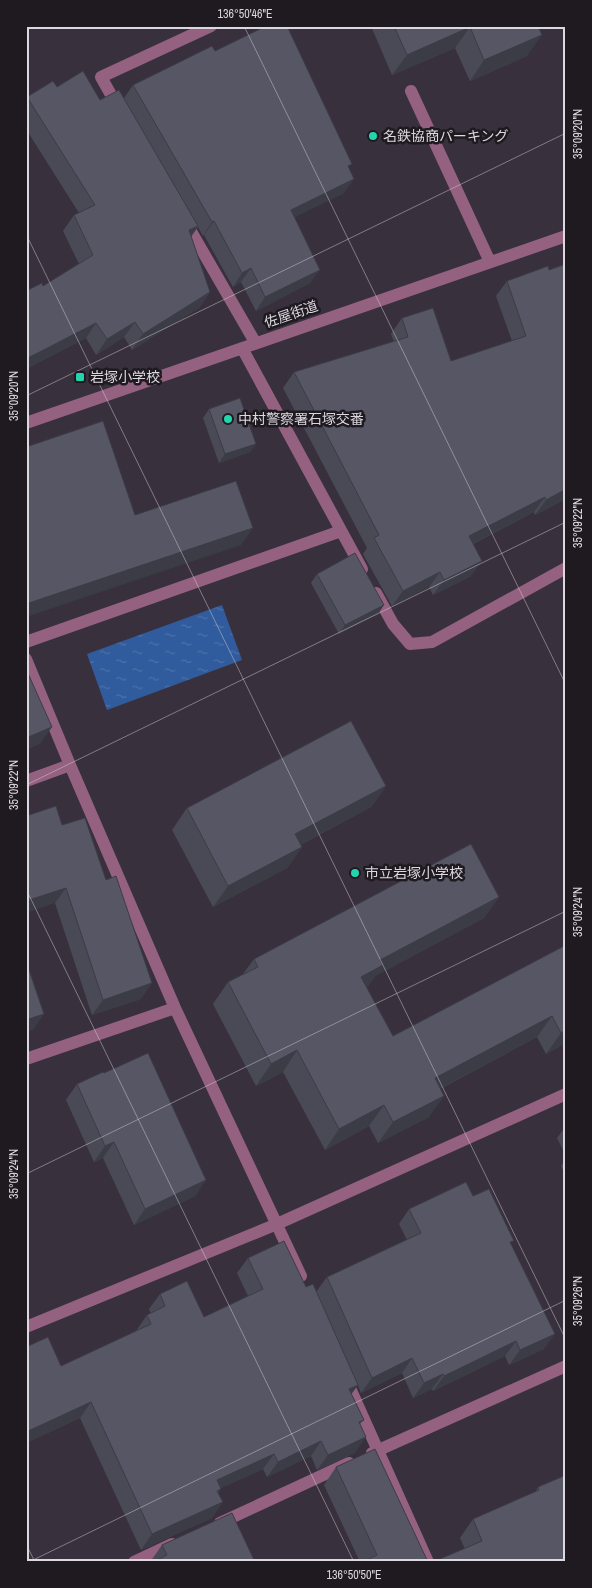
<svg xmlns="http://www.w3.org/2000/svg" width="592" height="1588" viewBox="0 0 592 1588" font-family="'Archivo Narrow','Noto Sans JP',sans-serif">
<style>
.water{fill:url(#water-ripples)}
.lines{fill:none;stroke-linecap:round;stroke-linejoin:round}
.minor{stroke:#956180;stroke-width:12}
.wall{fill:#4a4a57}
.shaded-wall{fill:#3c3c47}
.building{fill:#565665;stroke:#3c3c47}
.ticks{fill:none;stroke:#ddd7e0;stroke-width:1;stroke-opacity:0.45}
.poi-dot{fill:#22d5af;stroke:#1e1a20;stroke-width:2}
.labels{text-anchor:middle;stroke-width:5;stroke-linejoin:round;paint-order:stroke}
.poi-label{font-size:14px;fill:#ddd7e0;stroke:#1e1a20;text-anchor:start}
.street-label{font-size:14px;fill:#ddd7e0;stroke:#1e1a20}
.neatline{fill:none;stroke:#ddd7e0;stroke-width:2}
.ticks-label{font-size:12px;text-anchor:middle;fill:#ddd7e0}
</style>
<defs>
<pattern id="water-ripples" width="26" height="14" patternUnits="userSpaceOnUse" patternTransform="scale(1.25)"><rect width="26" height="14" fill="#305b9c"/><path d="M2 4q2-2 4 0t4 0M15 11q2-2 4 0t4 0" fill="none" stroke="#4e72aa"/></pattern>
</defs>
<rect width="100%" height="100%" fill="#39303d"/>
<path class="water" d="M222,605L242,660L107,710L87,654Z"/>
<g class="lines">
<path class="minor" d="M411,91L490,262
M119,109L101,77L211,26
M185,221L255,342
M242,348L362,569
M26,423L566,236
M376,593L393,624L410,644L432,642L566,568
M26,642L341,531
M26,659L70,765L175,1008L301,1276
M26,781L70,765
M26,1059L175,1008
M26,1327L277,1224L566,1094
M345,1377L428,1562
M372,1453L566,1366
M220,1523L349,1463
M134,1562L172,1544"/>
</g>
<path class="wall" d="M371,26H538L527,56L470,81L455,48L392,75Z
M215,51L349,169L344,193L294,217L310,283L256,311L241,282L233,287L204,235L203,236L198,227L191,237L210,292L199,308L132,350L124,337L96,355L86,338L26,369V291L43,286L79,264L63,231L74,215L79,213L26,129V98L57,87L100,100L124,98L133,85Z
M566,264V499L535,515L534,512L473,544L471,576L433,595L429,587L392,606L363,554L367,548L283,388L294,372L394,342L391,334L402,318L451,361L512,341L496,296L507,281L549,270Z
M209,409L256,444L250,452L219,463L203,418Z
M317,574L378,614L339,634L311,583Z
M386,786L371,807L300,845L302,847L287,868L213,907L172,830L187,808Z
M62,825L141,999L92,1015L55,903Z
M499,897L484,918L375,976L368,986L366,987L393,1036L566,945V1043L546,1054L537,1037L440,1089L429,1117L378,1143L369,1126L325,1150L283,1072L256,1086L213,1004L228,982L243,974L254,959Z
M104,1073L206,1180L195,1196L134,1225L103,1158L94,1162L66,1100L77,1084Z
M566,1126V1156L557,1138Z
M566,1159V1176L561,1166Z
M473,1196L511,1244L544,1349L509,1365L505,1356L433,1391L432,1389L413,1398L402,1373L361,1393L358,1385L351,1394L364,1420L360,1424L355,1453L317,1470L311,1456L267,1477L263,1469L221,1488L218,1493L212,1518L141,1550L80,1418L26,1443V1347L61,1366L136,1331L147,1315L151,1314L149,1309L160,1294L204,1317L248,1296L237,1273L248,1258L316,1292L327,1277L407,1240L399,1224L409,1209Z
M336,1467L428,1562H360L324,1485Z
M538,1487L566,1562L465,1549L460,1538L473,1519L535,1492Z
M162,1545L255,1562H150Z"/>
<path class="shaded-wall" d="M470,27L455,48L392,75L407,55Z
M542,35L527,56L470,81L484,60Z
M354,179L344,193L281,224L291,210Z
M214,221L204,235L203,236L212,222Z
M198,226L187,242L189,230Z
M251,268L241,282L233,287L242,273Z
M320,270L310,283L256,311L265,297Z
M210,292L199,308L132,350L143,334Z
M135,322L124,337L96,355L107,339Z
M96,323L86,338L26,369V359Z
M256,444L250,452L219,463L225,454Z
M566,489V499L535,515L546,500Z
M545,497L534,512L458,551L469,536Z
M253,528L241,545L26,617V604Z
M482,561L471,576L433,595L444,580Z
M440,572L429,587L392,606L403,591Z
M384,605L378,614L339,634L345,625Z
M52,727L40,744L26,750V738Z
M386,786L371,807L280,855L295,834Z
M302,847L287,868L213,907L228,886Z
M66,888L55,903L26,913V901Z
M499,897L484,918L375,976L368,986L346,998L361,977L380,960Z
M152,983L141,999L92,1015L103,1000Z
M44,1014L33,1030L26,1032V1020Z
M552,1016L537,1037L420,1099L435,1078Z
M566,1030V1043L546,1054L561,1033Z
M297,1050L283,1072L256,1086L271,1064Z
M444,1096L429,1117L378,1143L393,1122Z
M384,1105L369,1126L325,1150L339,1129Z
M114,1142L103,1158L94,1162L105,1146Z
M206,1180L195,1196L134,1225L145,1209Z
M555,1334L544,1349L509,1365L520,1350Z
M516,1341L505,1356L433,1391L444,1376Z
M412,1358L402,1373L361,1393L372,1378Z
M443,1374L432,1389L413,1398L424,1383Z
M358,1385L347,1400L349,1389Z
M91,1402L80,1418L26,1443V1432Z
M366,1437L355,1453L317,1470L328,1455Z
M321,1441L311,1456L267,1477L278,1462Z
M274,1454L263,1469L206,1495L217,1480Z
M223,1502L212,1518L141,1550L152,1534Z"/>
<path class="building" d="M266,26H287L352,164L348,166L354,179L291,210L320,270L265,297L251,268L242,273L214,221L212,222L133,85L212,46L215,51Z
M394,26H538L542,35L484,60L470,27L407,55Z
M83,71L100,100L119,90L198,226L189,230L210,292L143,334L135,322L107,339L96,323L26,359V291L42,283L43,286L93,255L74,215L95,205L27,97L53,81L57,87Z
M566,264V489L546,500L545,497L469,536L482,561L444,580L440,572L403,591L374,538L379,535L294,372L408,337L402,318L433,308L451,361L526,336L507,281L548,266L549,270Z
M240,398L256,444L225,454L209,409Z
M103,421L135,515L236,481L253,528L26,604V447Z
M355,553L384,605L345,625L317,574Z
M26,669L52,727L26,738Z
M351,721L386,786L295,834L302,847L228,886L187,808Z
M56,806L62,825L85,818L106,880L116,876L152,983L103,1000L66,888L26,901V816Z
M471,844L499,897L380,960L383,965L361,977L393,1036L566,945V1030L561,1033L552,1016L435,1078L444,1096L393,1122L384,1105L339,1129L297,1050L271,1064L228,982L258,967L254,959Z
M26,961L44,1014L26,1020Z
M148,1053L206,1180L145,1209L114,1142L105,1146L77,1084L103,1072L104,1073Z
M466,1182L473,1196L489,1189L514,1241L510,1242L555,1334L520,1350L516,1341L444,1376L443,1374L424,1383L412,1358L372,1378L327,1277L421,1233L409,1209Z
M284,1241L306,1287L313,1284L358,1385L349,1389L364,1420L359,1422L366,1437L328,1455L321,1441L278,1462L274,1454L217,1480L221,1489L217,1491L223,1502L152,1534L91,1402L26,1432V1347L48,1337L61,1366L151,1324L147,1315L165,1306L160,1294L187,1281L204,1317L263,1289L248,1258Z
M375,1449L428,1562H363L377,1555L336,1467Z
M566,1475V1562H433L482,1541L473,1519L539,1490L538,1487Z
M232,1513L255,1562H153L167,1555L162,1545Z"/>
<path class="ticks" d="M244,26L566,685M564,26L566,30M26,234L566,1340M26,396L566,133M26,785L566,522M26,889L354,1562M26,1174L566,911M26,1544L35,1562M29,1562L566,1300"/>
<g class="poi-dot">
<circle cx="373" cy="136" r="5"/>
<rect x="75" y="372" width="10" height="10" rx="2.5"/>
<circle cx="228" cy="419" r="5"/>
<circle cx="355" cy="873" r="5"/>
</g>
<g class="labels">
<g class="poi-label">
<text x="383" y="141">名鉄協商パーキング</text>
<text x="90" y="382">岩塚小学校</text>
<text x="238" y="424">中村警察署石塚交番</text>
<text x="365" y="878">市立岩塚小学校</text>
</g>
<g class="street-label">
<text transform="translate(291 314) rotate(-19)" y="5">佐屋街道</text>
</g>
</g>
<rect width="592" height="1588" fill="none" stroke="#1e1a20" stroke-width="55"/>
<rect x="28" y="28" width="536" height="1532" class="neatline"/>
<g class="ticks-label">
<text x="245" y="18">136°50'46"E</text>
<text transform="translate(578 134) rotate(-90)" y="4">35°09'20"N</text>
<text transform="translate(14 396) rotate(-90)" y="4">35°09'20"N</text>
<text transform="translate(578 523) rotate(-90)" y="4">35°09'22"N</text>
<text transform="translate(14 785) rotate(-90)" y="4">35°09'22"N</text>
<text transform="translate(578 912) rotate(-90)" y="4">35°09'24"N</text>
<text transform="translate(14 1174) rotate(-90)" y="4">35°09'24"N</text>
<text transform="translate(578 1301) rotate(-90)" y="4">35°09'26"N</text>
<text x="354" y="1579">136°50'50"E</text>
</g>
</svg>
